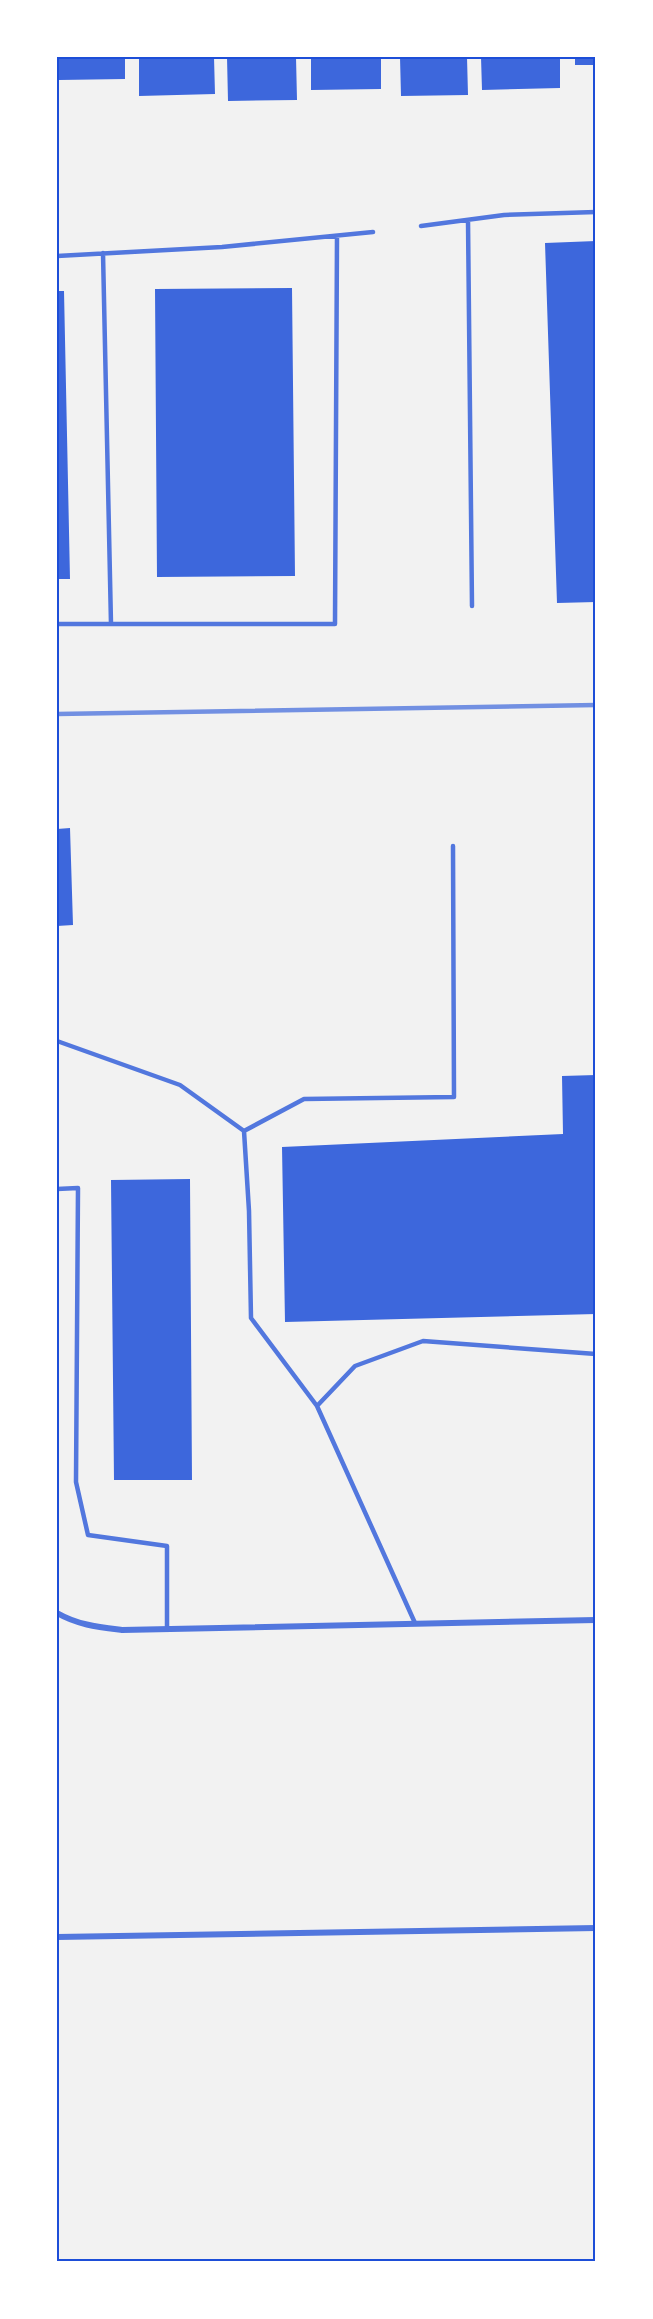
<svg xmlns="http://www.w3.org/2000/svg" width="653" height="2319" viewBox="0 0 653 2319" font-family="Lato,sans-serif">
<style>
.building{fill:#3d67dc}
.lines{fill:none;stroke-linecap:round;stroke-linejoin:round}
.service{stroke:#5277de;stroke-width:4.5}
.minor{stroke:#5277de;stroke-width:6}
.rail{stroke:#7290e2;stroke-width:4.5}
.neatline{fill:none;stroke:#1d4ed8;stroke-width:2}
</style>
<rect width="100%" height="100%" fill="#f2f2f2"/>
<path class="building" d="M59,57H125V79L59,80Z
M139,57H214L215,94L139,96Z
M227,57H296L297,100L228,101Z
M311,57H381V89L311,90Z
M400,57H467L468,95L401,96Z
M481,57H560V88L482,90Z
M575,57H596V65H575Z
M596,241V602L557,603L545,243Z
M292,288L295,576L157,577L155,289Z
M57,291H64L70,579H57Z
M70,828L73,925L57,926V829Z
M596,1075V1314L285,1322L282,1147L563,1134L562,1076Z
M190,1179L192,1480H114L111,1180Z"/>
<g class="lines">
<path class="service" d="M468,220L472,606
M421,226L504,215L596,212
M103,253L111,624
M57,256L222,247L373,232
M57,624H335L337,236
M57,1041L180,1085L244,1131L249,1211L251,1318L317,1406L415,1623
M244,1131L304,1099L454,1097L453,846
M57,1189L78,1188L76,1482L88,1535L167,1546V1628
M317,1406L355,1366L423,1341L596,1354"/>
<path class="minor" d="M57,1613C78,1625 98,1627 122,1630L596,1620
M57,1937L596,1928"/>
<path class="rail" d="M57,714L596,705"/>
</g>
<rect width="653" height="2319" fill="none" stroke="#ffffff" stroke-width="117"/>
<rect x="58" y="58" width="536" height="2202" class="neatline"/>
</svg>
